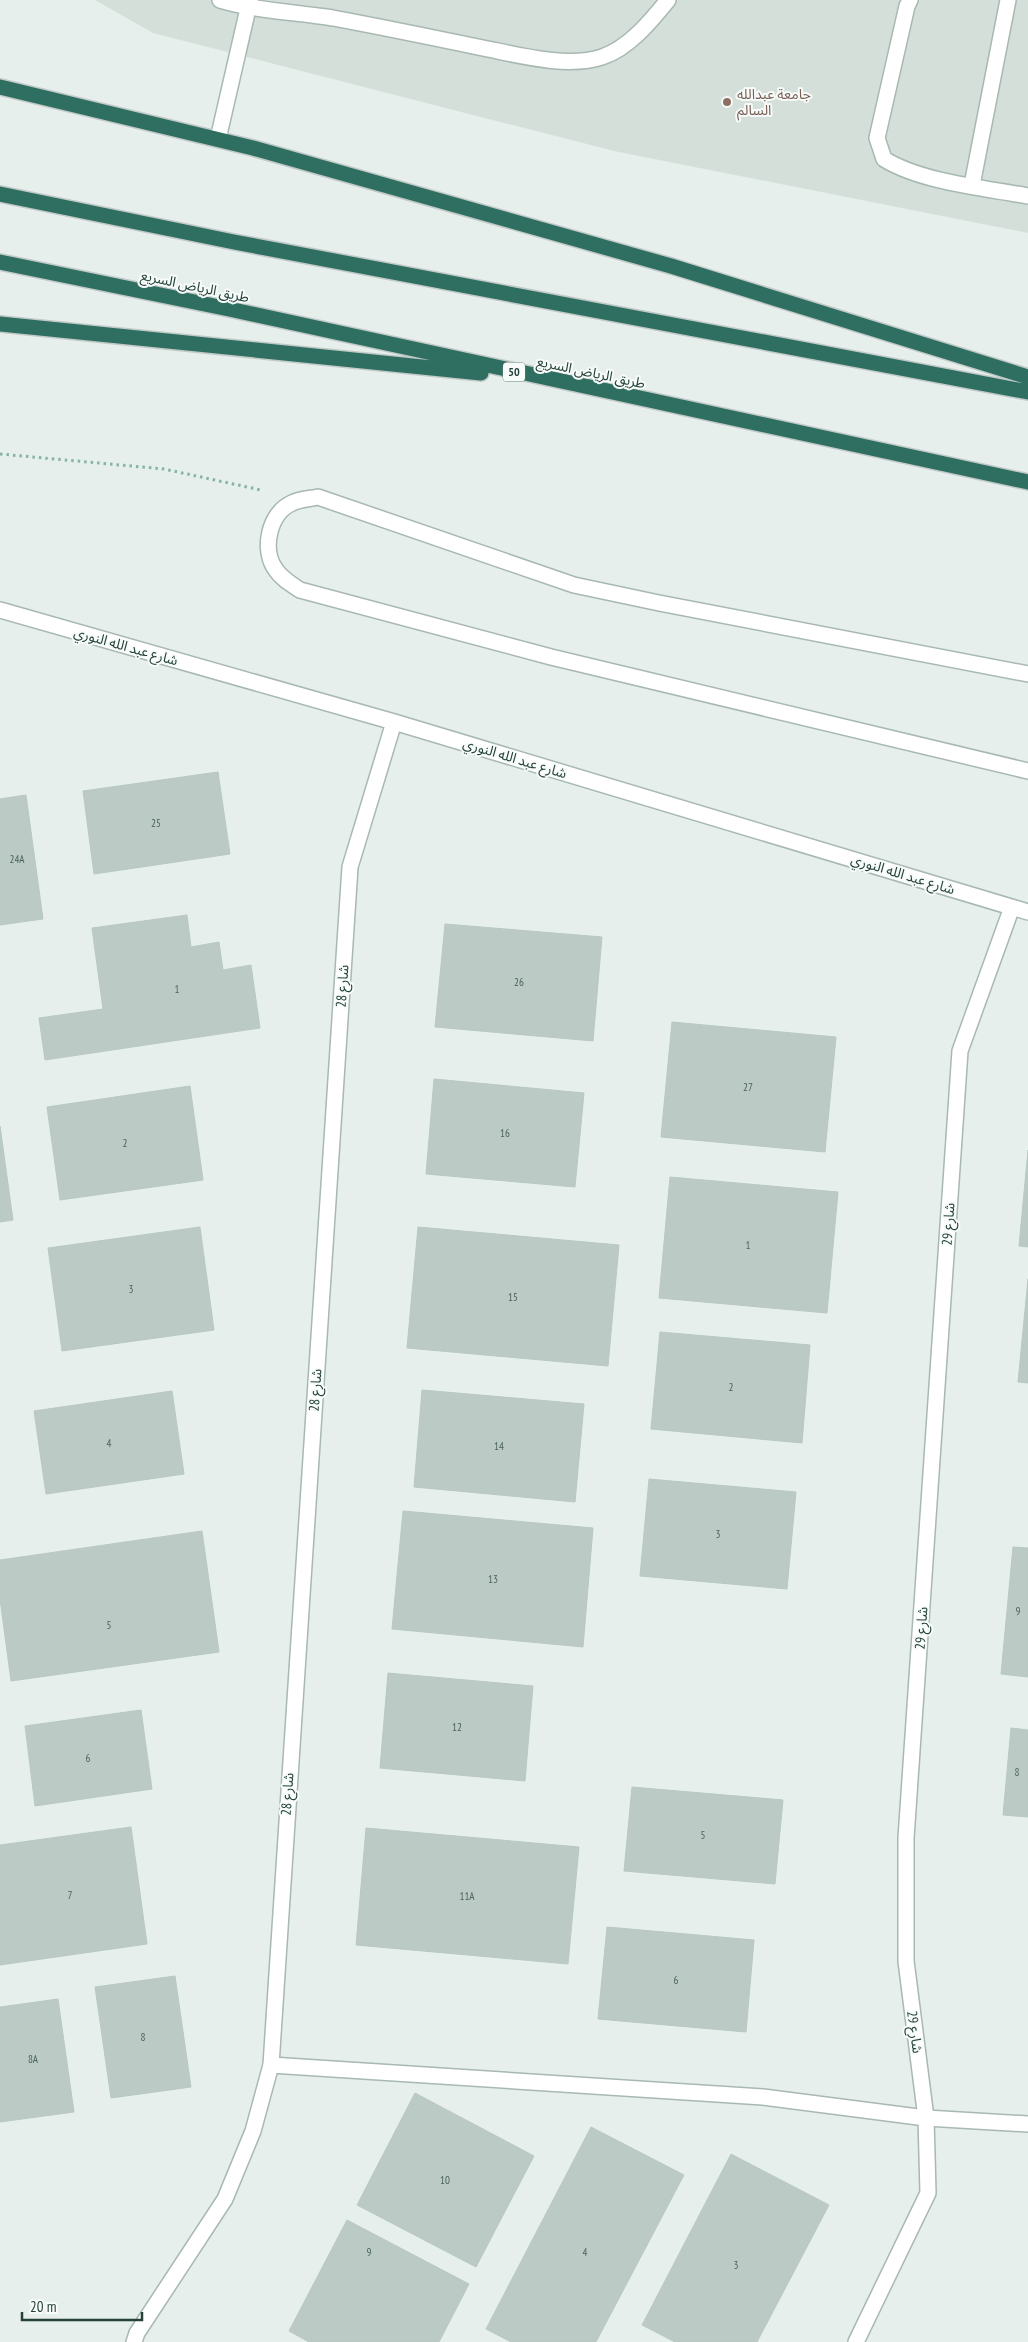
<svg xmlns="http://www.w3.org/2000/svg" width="1028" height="2342" viewBox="0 0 1028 2342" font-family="'PT Sans Narrow','Noto Sans Arabic',sans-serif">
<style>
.built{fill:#d4dfda}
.building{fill:#bbcac4;stroke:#b8c9c2}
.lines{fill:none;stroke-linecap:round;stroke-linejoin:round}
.service-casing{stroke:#a8b8b2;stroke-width:18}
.minor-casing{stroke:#a8b8b2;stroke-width:18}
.motorway-casing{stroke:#c2cac8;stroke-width:18}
.path{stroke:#86b3a5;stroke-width:3;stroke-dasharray:2.5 4;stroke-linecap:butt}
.service{stroke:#fff;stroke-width:15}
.minor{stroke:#fff;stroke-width:15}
.motorway{stroke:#2f6f62;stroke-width:15}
.education-dot{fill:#8d6e63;stroke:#f7fbf9;stroke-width:2}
.labels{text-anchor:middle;stroke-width:4;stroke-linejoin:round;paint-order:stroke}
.number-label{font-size:11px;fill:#4a645c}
.shield{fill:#f7fbf9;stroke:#637a73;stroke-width:1}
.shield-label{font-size:12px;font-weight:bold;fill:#24423a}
.education-label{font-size:14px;fill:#785e54;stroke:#f7fbf9;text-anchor:start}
.street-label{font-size:14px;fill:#24423a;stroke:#f7fbf9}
</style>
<rect width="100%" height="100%" fill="#e6efeb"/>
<path class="built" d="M95,0H1028V233L614,151L153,33Z"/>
<path class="building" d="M218,772L230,854L94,874L83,791Z
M26,795L43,919L0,925V799Z
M187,915L191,947L219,942L223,970L251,965L260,1028L45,1060L39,1018L103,1009L92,928Z
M445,924L602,937L593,1041L435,1027Z
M672,1022L836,1037L825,1152L661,1137Z
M434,1079L584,1093L575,1187L426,1174Z
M190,1086L203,1180L60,1200L47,1107Z
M0,1126L13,1220L0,1222Z
M1028,1150V1247L1019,1246Z
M670,1177L838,1192L827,1313L659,1298Z
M200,1227L214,1330L62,1351L48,1248Z
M418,1227L619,1245L608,1366L407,1348Z
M1028,1279V1383L1018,1382Z
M660,1332L810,1345L802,1443L651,1429Z
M422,1390L584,1404L575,1502L414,1487Z
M172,1391L184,1474L46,1494L34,1411Z
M649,1479L796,1492L787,1589L640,1576Z
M403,1511L593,1528L583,1647L392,1629Z
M202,1531L219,1652L11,1681L0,1599V1560Z
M1013,1547L1028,1548V1677L1001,1674Z
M388,1673L533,1686L525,1781L380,1768Z
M141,1710L152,1789L35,1806L25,1726Z
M1011,1728L1028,1730V1817L1003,1815Z
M632,1787L783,1800L775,1884L624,1871Z
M131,1827L147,1944L0,1965V1845Z
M366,1828L579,1847L568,1964L356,1945Z
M607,1927L754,1940L746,2032L598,2019Z
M175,1976L191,2087L111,2098L95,1987Z
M58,1999L74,2112L0,2122V2007Z
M415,2093L534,2156L476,2267L357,2205Z
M591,2127L684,2175L596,2342H511L486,2329Z
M731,2154L829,2205L757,2342H675L642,2325Z
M347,2220L469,2284L439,2342H309L289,2331Z"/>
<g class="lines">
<defs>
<path id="service" d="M220,0C257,11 295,12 333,18C381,27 430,37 478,47C515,54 566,69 602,57C629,48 651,21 668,0
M910,0L907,6L877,138L884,159C921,182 984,188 1028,196
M218,139L250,0
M972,185L1008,0
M1028,674L659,603L574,585L318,497C309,499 300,499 292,503C269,513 261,550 276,570C282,579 291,584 300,590L551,657L1028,771
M271,2065L763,2097L926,2118L1028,2124"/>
<path id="minor" d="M0,610L394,722L1028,912
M134,2342L137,2333L225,2199L253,2131L271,2065L350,867L394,722
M856,2342L928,2193L926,2118L906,1961V1838L960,1051L1012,907"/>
<path id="motorway" d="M0,87L253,148L671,266L1028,377
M0,194L234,242L1028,392
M0,262L229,309L1028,482
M0,324L481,373"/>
</defs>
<use href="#service" class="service-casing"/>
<use href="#minor" class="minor-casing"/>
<use href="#motorway" class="motorway-casing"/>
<path class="path" d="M0,454L164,469L261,490"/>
<use href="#service" class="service"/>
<use href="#minor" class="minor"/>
<use href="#motorway" class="motorway"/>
</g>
<circle class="education-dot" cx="727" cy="102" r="5"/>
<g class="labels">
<g class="number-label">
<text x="156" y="827">25</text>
<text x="17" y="863">24A</text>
<text x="519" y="986">26</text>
<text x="177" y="993">1</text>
<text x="748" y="1091">27</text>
<text x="505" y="1137">16</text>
<text x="125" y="1147">2</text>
<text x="748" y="1249">1</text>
<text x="131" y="1293">3</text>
<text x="513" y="1301">15</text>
<text x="731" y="1391">2</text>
<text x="109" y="1447">4</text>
<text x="499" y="1450">14</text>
<text x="718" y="1538">3</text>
<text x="493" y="1583">13</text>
<text x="1018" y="1615">9</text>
<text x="109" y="1629">5</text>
<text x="457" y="1731">12</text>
<text x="88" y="1762">6</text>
<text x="1017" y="1776">8</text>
<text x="703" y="1839">5</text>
<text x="70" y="1899">7</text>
<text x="467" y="1900">11A</text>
<text x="676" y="1984">6</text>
<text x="143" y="2041">8</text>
<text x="33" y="2063">8A</text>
<text x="445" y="2184">10</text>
<text x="369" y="2256">9</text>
<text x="585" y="2256">4</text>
<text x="736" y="2269">3</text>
</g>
<rect class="shield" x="503" y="362.5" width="22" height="19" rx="4"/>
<g class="shield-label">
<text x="514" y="376">50</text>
</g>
<g class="education-label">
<text x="737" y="99">جامعة عبدالله<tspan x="737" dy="16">السالم</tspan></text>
</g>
<g class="street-label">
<text transform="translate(195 286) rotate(12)" y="5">طريق الرياض السريع</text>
<text transform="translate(591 372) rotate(12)" y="5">طريق الرياض السريع</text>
<text transform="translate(126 646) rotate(16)" y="5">شارع عبد الله النوري</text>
<text transform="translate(515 758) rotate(17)" y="5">شارع عبد الله النوري</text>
<text transform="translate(903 874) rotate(17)" y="5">شارع عبد الله النوري</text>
<text transform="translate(342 986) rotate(-86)" y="5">شارع 28</text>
<text transform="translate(948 1224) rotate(-86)" y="5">شارع 29</text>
<text transform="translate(315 1390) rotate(-86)" y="5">شارع 28</text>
<text transform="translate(921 1628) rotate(-86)" y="5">شارع 29</text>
<text transform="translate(287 1794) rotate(-86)" y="5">شارع 28</text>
<text transform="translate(915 2032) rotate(82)" y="5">شارع 29</text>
</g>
</g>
<path d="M22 2312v8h120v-8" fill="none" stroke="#24423a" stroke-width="2.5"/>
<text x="30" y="2312" font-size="15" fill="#24423a" stroke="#f7fbf9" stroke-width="4" paint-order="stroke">20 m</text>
</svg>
